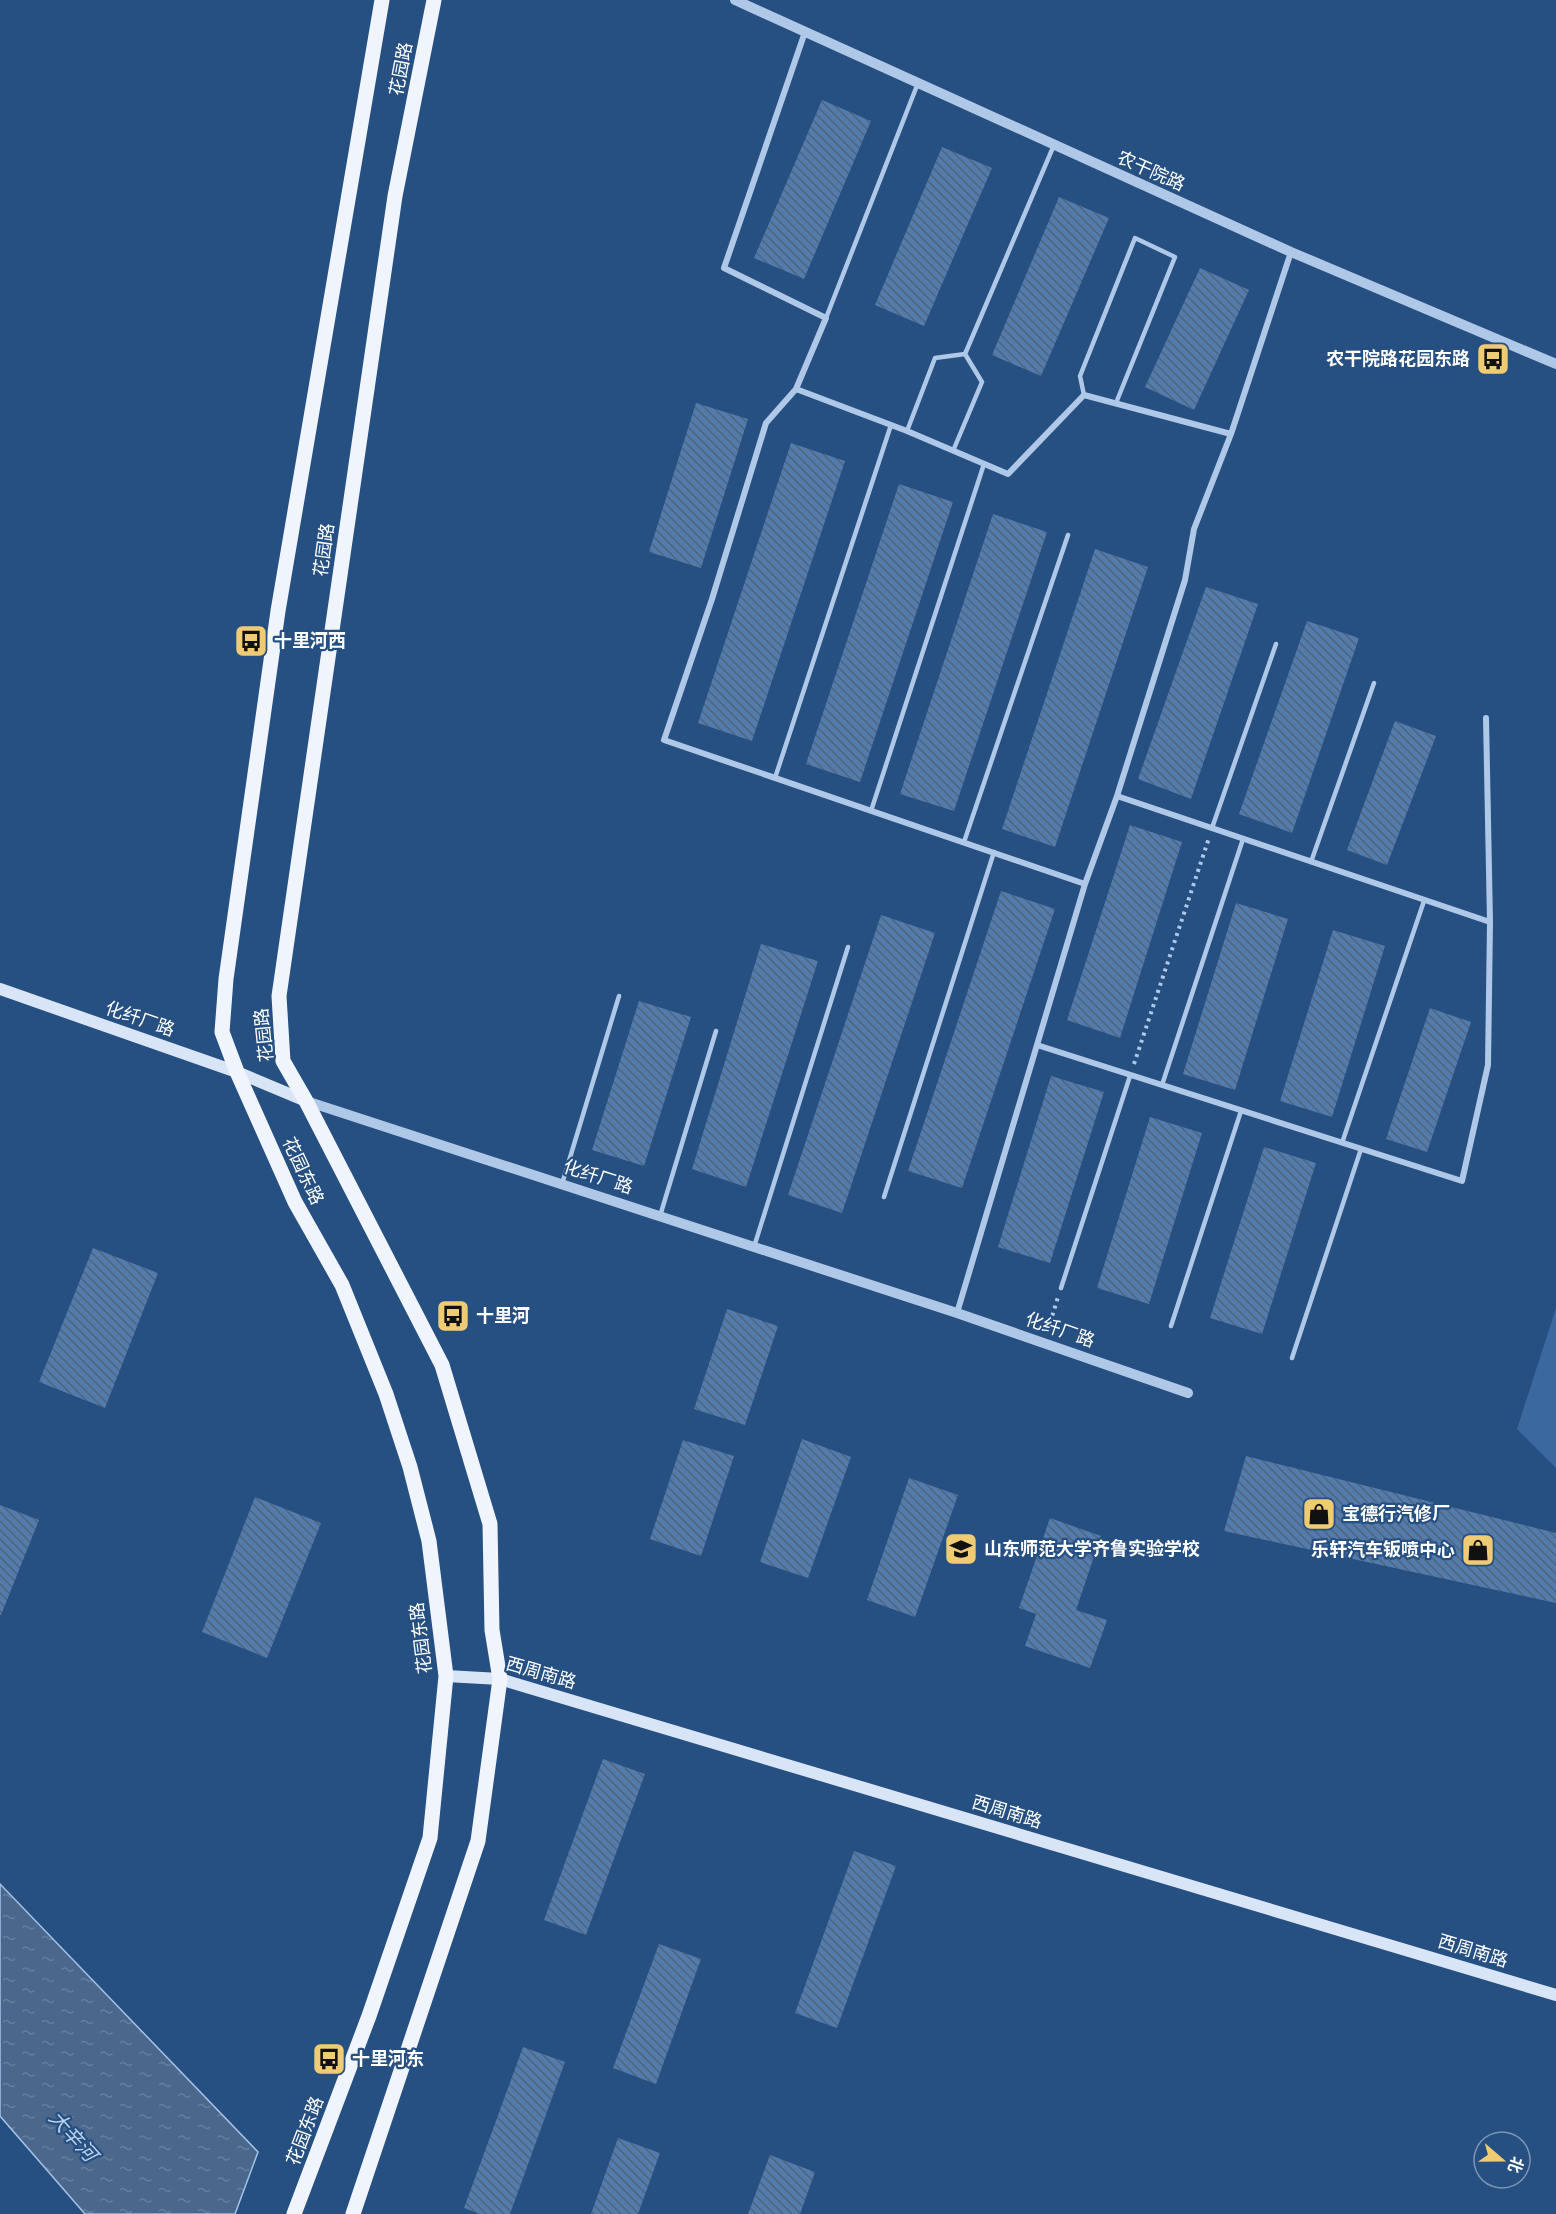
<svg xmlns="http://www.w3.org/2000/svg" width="1556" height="2214" viewBox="0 0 1556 2214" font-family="'Nunito Sans','Noto Sans SC',sans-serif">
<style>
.pitch{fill:#3b689f}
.water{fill:url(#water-ripples);stroke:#a3c3e7;stroke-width:1.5}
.building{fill:url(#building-back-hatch)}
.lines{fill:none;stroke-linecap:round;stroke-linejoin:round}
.path{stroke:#afc8e7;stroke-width:4;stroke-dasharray:3 4.5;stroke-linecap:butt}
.service{stroke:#afc8e7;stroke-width:4.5}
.minor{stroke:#afc8e7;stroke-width:6}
.tertiary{stroke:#afc8e7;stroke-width:10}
.secondary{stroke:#d8e5f6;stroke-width:12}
.primary{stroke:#f0f5fd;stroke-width:15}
.labels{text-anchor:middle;stroke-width:4.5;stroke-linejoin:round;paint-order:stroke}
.street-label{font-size:18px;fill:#fff;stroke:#264f82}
.poi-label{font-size:18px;font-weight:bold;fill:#fff;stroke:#264f82;text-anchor:start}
.water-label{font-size:20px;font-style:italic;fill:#bad2ee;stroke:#264f82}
</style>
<defs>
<pattern id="water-ripples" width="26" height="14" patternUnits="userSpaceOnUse" patternTransform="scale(1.5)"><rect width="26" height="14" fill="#4b688c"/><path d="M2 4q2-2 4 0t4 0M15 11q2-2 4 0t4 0" fill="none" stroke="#667f9d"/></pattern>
<pattern id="building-back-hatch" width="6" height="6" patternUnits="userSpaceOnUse" patternTransform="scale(1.5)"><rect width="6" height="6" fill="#537bac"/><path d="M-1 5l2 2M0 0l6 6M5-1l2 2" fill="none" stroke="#50647c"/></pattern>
</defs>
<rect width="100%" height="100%" fill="#264f82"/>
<path class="pitch" d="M1556,1308V1468L1517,1429Z"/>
<path class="water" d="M0,1884L258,2152L235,2214H85L0,2116Z"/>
<path class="building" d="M822,100L871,121L804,279L754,258Z
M942,147L992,168L924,326L875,305Z
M1059,197L1109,218L1041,376L992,355Z
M1200,268L1249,290L1194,410L1145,387Z
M696,403L748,419L701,568L649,552Z
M791,443L845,461L752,741L698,723Z
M899,484L953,502L860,782L806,764Z
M993,514L1047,532L954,811L900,794Z
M1095,549L1148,567L1055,847L1002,829Z
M1206,587L1258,604L1191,799L1138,779Z
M1307,621L1359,638L1292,833L1239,814Z
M1395,721L1436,736L1387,865L1347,850Z
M1130,825L1182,842L1120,1038L1067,1020Z
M1001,891L1055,909L962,1188L908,1171Z
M1236,903L1288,919L1235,1090L1183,1074Z
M881,915L935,933L842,1213L788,1195Z
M1333,930L1385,946L1332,1117L1280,1101Z
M761,944L818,961L746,1187L692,1169Z
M639,1001L691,1017L644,1166L592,1150Z
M1430,1008L1471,1022L1427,1152L1386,1139Z
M1051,1076L1104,1092L1050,1263L998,1247Z
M1150,1117L1202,1133L1149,1304L1097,1288Z
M1264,1147L1316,1163L1262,1334L1210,1318Z
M93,1248L158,1273L105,1408L39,1382Z
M727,1309L778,1326L745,1425L694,1409Z
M802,1439L851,1457L808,1578L760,1562Z
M683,1440L734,1456L701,1556L650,1539Z
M1246,1456L1556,1533V1603L1224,1531Z
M909,1478L958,1495L915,1617L867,1600Z
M255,1497L321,1523L267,1658L202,1632Z
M0,1505L39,1520L1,1615H0Z
M1050,1518L1101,1536L1076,1610L1107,1620L1090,1668L1025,1646L1036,1614L1019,1608Z
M603,1759L645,1774L586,1935L544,1920Z
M854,1851L896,1866L837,2028L795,2013Z
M659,1944L701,1959L656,2084L613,2068Z
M523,2047L565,2062L510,2214H480L464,2208Z
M618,2138L660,2153L638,2214H591Z
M770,2155L815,2172L800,2214H748Z"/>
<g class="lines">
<path class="path" d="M1134,1064L1209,838
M1048,1330L1058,1297"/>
<path class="service" d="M826,318L918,83
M1084,395L1080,376L1135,238L1175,257L1116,403
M907,431L935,358L965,354
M953,451L982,382L965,354L1054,145
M775,778L891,425
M871,811L984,464
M1212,828L1276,644
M964,842L1068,535
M1311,862L1374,683
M1162,1085L1243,839
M1342,1143L1424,901
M562,1184L619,996
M884,1197L994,852
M660,1216L716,1031
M754,1247L848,947
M1061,1288L1130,1076
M1171,1326L1241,1111
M1292,1358L1361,1149"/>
<path class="minor" d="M805,32L724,268L826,318L796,389L907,431L1008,474L1084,395L1231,434
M796,389L766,423L712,599L664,740L1085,884
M1486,718L1490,922
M1037,1045L1462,1181L1488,1065L1490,922L1117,796
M957,1313L1085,884L1117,796L1185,580L1194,529L1231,434L1291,252"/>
<path class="tertiary" d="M735,0L1291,252L1556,364
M306,1101L957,1313L1188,1393"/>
<path class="secondary" d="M0,989L237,1072L306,1101
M446,1676L500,1679L1556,1995"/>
<path class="primary" d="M294,2214L369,2016L430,1838L446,1676L429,1541L410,1467L386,1394L342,1285L295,1202L237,1072L222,1032L226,979L278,611L382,0
M353,2214L478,1841L500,1679L492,1630L490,1524L442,1365L306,1101L283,1061L279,996L395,196L434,0"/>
</g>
<defs>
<symbol id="bus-square" viewBox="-11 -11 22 22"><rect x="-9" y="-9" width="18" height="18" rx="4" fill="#efcb74" stroke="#264f82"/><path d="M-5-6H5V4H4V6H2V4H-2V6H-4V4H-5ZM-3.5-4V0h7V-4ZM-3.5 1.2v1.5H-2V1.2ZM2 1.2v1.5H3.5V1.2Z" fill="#111"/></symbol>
<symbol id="shop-square" viewBox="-11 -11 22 22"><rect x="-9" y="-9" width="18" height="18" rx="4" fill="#efcb74" stroke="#264f82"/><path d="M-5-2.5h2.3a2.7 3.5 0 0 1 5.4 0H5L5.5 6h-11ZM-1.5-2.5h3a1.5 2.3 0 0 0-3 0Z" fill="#111"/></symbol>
<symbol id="school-square" viewBox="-11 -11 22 22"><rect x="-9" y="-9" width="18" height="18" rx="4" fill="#efcb74" stroke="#264f82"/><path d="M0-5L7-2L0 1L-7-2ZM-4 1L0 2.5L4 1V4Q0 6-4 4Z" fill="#111"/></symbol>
</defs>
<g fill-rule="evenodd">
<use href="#bus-square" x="1474" y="340" width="38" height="38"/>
<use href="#bus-square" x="232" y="622" width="38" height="38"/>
<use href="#bus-square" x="434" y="1297" width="38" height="38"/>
<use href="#shop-square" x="1300" y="1495" width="38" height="38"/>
<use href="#school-square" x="942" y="1530" width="38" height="38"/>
<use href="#shop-square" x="1459" y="1531" width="38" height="38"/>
<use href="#bus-square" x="310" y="2040" width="38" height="38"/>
</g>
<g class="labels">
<g class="street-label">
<text transform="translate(401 69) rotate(-79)" y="6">花园路</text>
<text transform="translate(1151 171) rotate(24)" y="6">农干院路</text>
<text transform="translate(324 550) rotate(-82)" y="6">花园路</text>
<text transform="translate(140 1019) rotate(19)" y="6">化纤厂路</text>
<text transform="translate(264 1035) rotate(-96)" y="6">花园路</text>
<text transform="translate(303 1171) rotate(65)" y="6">花园东路</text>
<text transform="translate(598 1177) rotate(18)" y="6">化纤厂路</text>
<text transform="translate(1060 1330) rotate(19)" y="6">化纤厂路</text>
<text transform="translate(421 1638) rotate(-97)" y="6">花园东路</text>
<text transform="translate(541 1673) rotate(16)" y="6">西周南路</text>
<text transform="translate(1007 1812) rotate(17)" y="6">西周南路</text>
<text transform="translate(1473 1951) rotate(17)" y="6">西周南路</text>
<text transform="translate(305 2131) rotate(-69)" y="6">花园东路</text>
</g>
<g class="poi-label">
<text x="1470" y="365" text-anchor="end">农干院路花园东路</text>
<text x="274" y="647">十里河西</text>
<text x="476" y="1322">十里河</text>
<text x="1342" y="1520">宝德行汽修厂</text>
<text x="984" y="1555">山东师范大学齐鲁实验学校</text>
<text x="1455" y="1556" text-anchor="end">乐轩汽车钣喷中心</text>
<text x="352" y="2065">十里河东</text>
</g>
<g class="water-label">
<text transform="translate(73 2136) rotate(48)" y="7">大辛河</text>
</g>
</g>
<g transform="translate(1502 2160) rotate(110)"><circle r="28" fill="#264f82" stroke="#7d95b4" stroke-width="1.5"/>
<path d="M0-4.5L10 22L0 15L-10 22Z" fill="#efcb74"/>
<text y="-9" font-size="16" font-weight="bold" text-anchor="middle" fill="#ffffff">北</text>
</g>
</svg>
